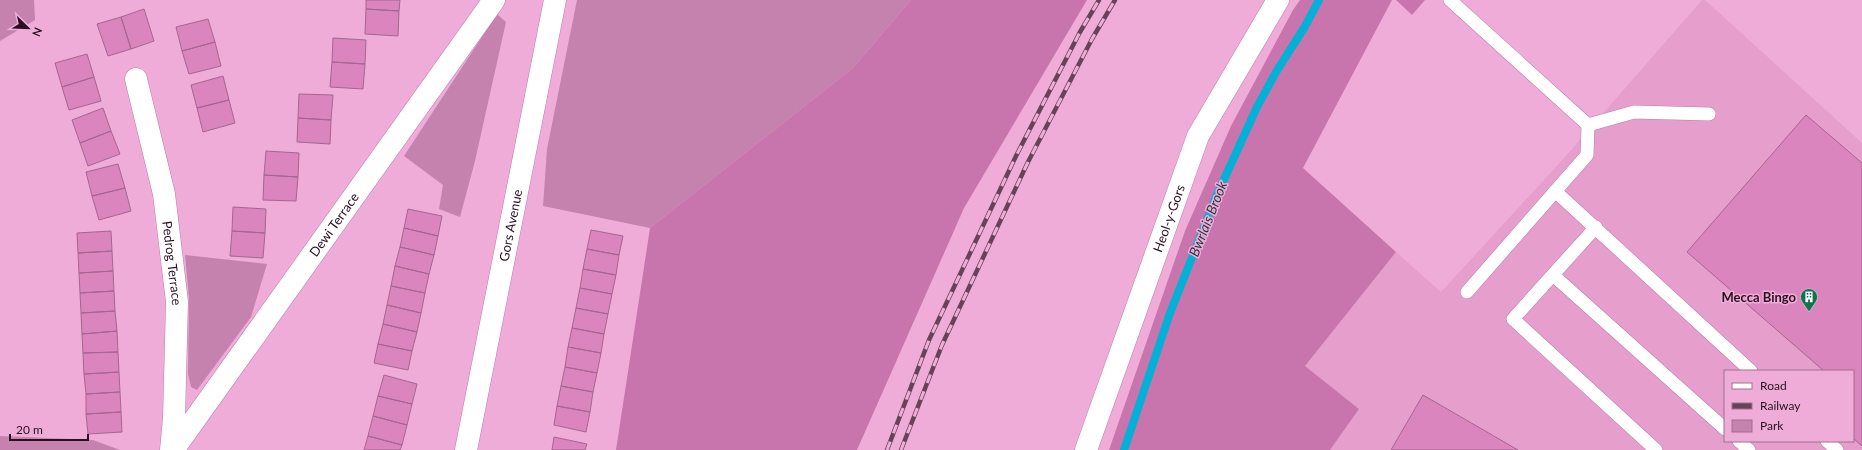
<svg xmlns="http://www.w3.org/2000/svg" width="1862" height="450" viewBox="0 0 1862 450" font-family="Lato,sans-serif">
<style>
.built{fill:#e69ecd;fill-rule:evenodd}
.green{fill:#c682af}
.forest{fill:#c874ad}
.lines{fill:none;stroke-linecap:round;stroke-linejoin:round}
.stream{stroke:#04b0d5;stroke-width:8}
.building{fill:#db85be;stroke:#a4668f}
.lane-casing{stroke:#bc7ca6;stroke-width:14}
.street-casing{stroke:#bc7ca6;stroke-width:23}
.secondary-casing{stroke:#bc7ca6;stroke-width:23}
.lane{stroke:#fff;stroke-width:13}
.street{stroke:#fff;stroke-width:22}
.secondary{stroke:#fff;stroke-width:22}
.rail-casing{stroke:#68425b;stroke-width:4.5}
.rail{stroke:#efacd8;stroke-width:3;stroke-dasharray:9;stroke-linecap:butt}
.labels{text-anchor:middle;stroke-width:3;stroke-linejoin:round;paint-order:stroke}
.street-label{font-size:13px;fill:#281020;stroke:#efacd8}
.poi-label{font-size:13px;font-weight:bold;fill:#281020;stroke:#efacd8;text-anchor:end}
.water-label{font-size:14px;font-style:italic;fill:#1f353d;stroke:#efacd8}
</style>
<rect width="100%" height="100%" fill="#efacd8"/>
<path class="built" d="M1702,0H1705L1862,143V450H1330L1359,409L1305,366L1396,252L1441,292L1565,157ZM1725,371H1853V441H1725Z"/>
<path class="green" d="M0,0H34L35,20L0,41Z
M577,0H911L853,68L650,228L543,206L547,149Z
M497,14L506,22L475,161L460,217L439,209L443,185L404,156Z
M185,255L267,264L251,317L197,390L191,387L188,374L189,298Z
M0,436L93,440L120,450H0Z"/>
<path class="forest" d="M911,0H1087L964,208L857,450H616L650,228L853,68Z
M1300,0H1392L1303,168L1396,252L1305,366L1359,409L1330,450H1109L1185,231L1231,126L1293,10Z
M1396,0H1425L1412,15Z"/>
<g class="lines">
<path class="stream" d="M1124,450L1170,313L1216,197L1257,107L1276,72L1304,28L1319,0"/>
</g>
<path class="building" d="M366,0H400L399,11L366,9Z
M144,9L154,41L131,49L121,17Z
M366,9L399,11L398,36L365,34Z
M121,17L131,49L108,56L97,24Z
M208,19L215,42L182,51L176,27Z
M333,38L366,40L365,64L332,62Z
M215,42L221,66L189,74L182,51Z
M87,54L94,77L62,87L55,63Z
M332,62L365,64L363,89L330,87Z
M223,76L229,100L197,108L191,85Z
M94,77L101,101L69,110L62,87Z
M299,94L333,95L331,120L298,118Z
M229,100L235,123L203,132L197,108Z
M103,108L111,131L80,143L72,120Z
M1806,115L1862,163V446L1853,438V371H1824L1687,252Z
M298,118L331,120L330,144L297,142Z
M111,131L120,154L88,166L80,143Z
M266,151L299,153L298,177L264,175Z
M118,164L125,188L92,196L86,172Z
M264,175L298,177L296,201L263,200Z
M125,188L131,211L99,220L92,196Z
M233,207L266,209L265,233L232,231Z
M408,209L442,216L438,236L404,228Z
M404,228L438,236L434,255L400,247Z
M591,230L623,236L619,255L587,249Z
M111,231L112,251L78,253L77,233Z
M232,231L265,233L263,258L230,256Z
M400,247L434,255L429,274L395,266Z
M587,249L619,255L616,275L583,269Z
M112,251L113,271L79,273L78,253Z
M395,266L429,274L425,293L391,286Z
M583,269L616,275L612,294L580,288Z
M113,271L114,291L80,293L79,273Z
M391,286L425,293L421,313L387,305Z
M580,288L612,294L608,314L576,308Z
M114,291L115,311L81,313L80,293Z
M387,305L421,313L417,332L383,324Z
M576,308L608,314L604,334L572,328Z
M115,311L117,331L82,334L81,313Z
M383,324L417,332L412,351L378,344Z
M572,328L604,334L601,353L568,347Z
M117,331L118,352L83,353L82,334Z
M378,344L412,351L408,370L374,363Z
M568,347L601,353L597,373L565,367Z
M118,352L119,372L84,374L83,353Z
M565,367L597,373L593,392L561,386Z
M119,372L120,392L86,394L84,374Z
M384,375L417,384L412,404L378,396Z
M561,386L593,392L590,412L557,406Z
M120,392L121,412L86,414V394Z
M1423,395L1518,450H1391Z
M378,396L412,404L407,425L373,416Z
M557,406L590,412L586,432L554,425Z
M121,412L122,432L88,434L86,414Z
M373,416L407,425L402,445L368,436Z
M368,436L402,445L400,450H364Z
M554,437L587,444L585,450H552Z"/>
<g class="lines">
<defs>
<path id="lane" d="M1450,0L1588,125
M1555,191L1751,371
M1596,227L1513,319L1656,450
M1553,275L1725,429
M1467,292L1587,155L1588,125L1634,112L1709,114
M1739,441L1749,450
M1827,441L1837,450"/>
<g id="street">
<path id="s1" d="M136,79L164,194L177,302L174,418L171,450"/>
<path id="s2" d="M173,450L494,0"/>
</g>
<g id="secondary">
<path id="s3" d="M466,450L555,0"/>
<path id="s4" d="M1086,450L1198,136L1278,0"/>
</g>
</defs>
<use href="#lane" class="lane-casing"/>
<use href="#street" class="street-casing"/>
<use href="#secondary" class="secondary-casing"/>
<use href="#lane" class="lane"/>
<use href="#street" class="street"/>
<use href="#secondary" class="secondary"/>
<defs>
<path id="rail" d="M887,450L929,340L1016,156L1080,32L1099,0
M901,450L942,345L1028,162L1092,39L1115,0"/>
</defs>
<use href="#rail" class="rail-casing"/>
<use href="#rail" class="rail"/>
</g>
<defs>
<symbol id="building-pin" viewBox="-11 -11 22 30"><path d="M0 17L-7.5 6A9.5 9.5 0 1 1 7.5 6Z" fill="#0c754d" stroke="#efacd8"/><path d="M-4-6H4V6H1V3H-1V6H-4ZM-2.5-4.3h1.7v1.8h-1.7ZM.8-4.3h1.7v1.8H.8ZM-2.5-1h1.7V.8h-1.7ZM.8-1h1.7V.8H.8Z" fill="#fff"/></symbol>
</defs>
<g fill-rule="evenodd">
<use href="#building-pin" x="1799" y="287" width="20" height="27"/>
</g>
<g class="labels">
<g class="street-label">
<text dy="5" stroke="none"><textPath href="#s4" startOffset="246">Heol-y-Gors</textPath></text>
<text dy="5" stroke="none"><textPath href="#s2" startOffset="277">Dewi Terrace</textPath></text>
<text dy="5" stroke="none"><textPath href="#s3" startOffset="229">Gors Avenue</textPath></text>
<text dy="5" stroke="none"><textPath href="#s1" startOffset="188">Pedrog Terrace</textPath></text>
</g>
<g class="poi-label">
<text x="1796" y="302">Mecca Bingo</text>
</g>
<g class="water-label">
<text transform="translate(1208 219) rotate(-68)" y="5">Bwrlais Brook</text>
</g>
</g>
<rect x="1724" y="370" width="130" height="72" fill="#efacd8" stroke="#9f6e8e"/>
<rect x="1732" y="383" width="20" height="6" fill="#ffffff" stroke="#9f6e8e"/>
<text x="1760" y="390" font-size="12" fill="#281020">Road</text>
<rect x="1732" y="403" width="20" height="6" fill="#68425b" stroke="#9f6e8e"/>
<text x="1760" y="410" font-size="12" fill="#281020">Railway</text>
<rect x="1732" y="420" width="20" height="12" fill="#c682af" stroke="#9f6e8e"/>
<text x="1760" y="430" font-size="12" fill="#281020">Park</text>
<g transform="translate(28 28) rotate(113)" stroke="#efacd8" stroke-width="3" paint-order="stroke">
<path d="M0-3L7 15L0 10L-7 15Z" fill="#281020"/>
<text y="-6" font-size="11" font-weight="bold" text-anchor="middle" fill="#281020">N</text>
</g>
<path d="M10 434v6h78v-6" fill="none" stroke="#281020" stroke-width="2"/>
<text x="16" y="434" font-size="12" fill="#281020" stroke="#efacd8" stroke-width="3" paint-order="stroke">20 m</text>
</svg>
